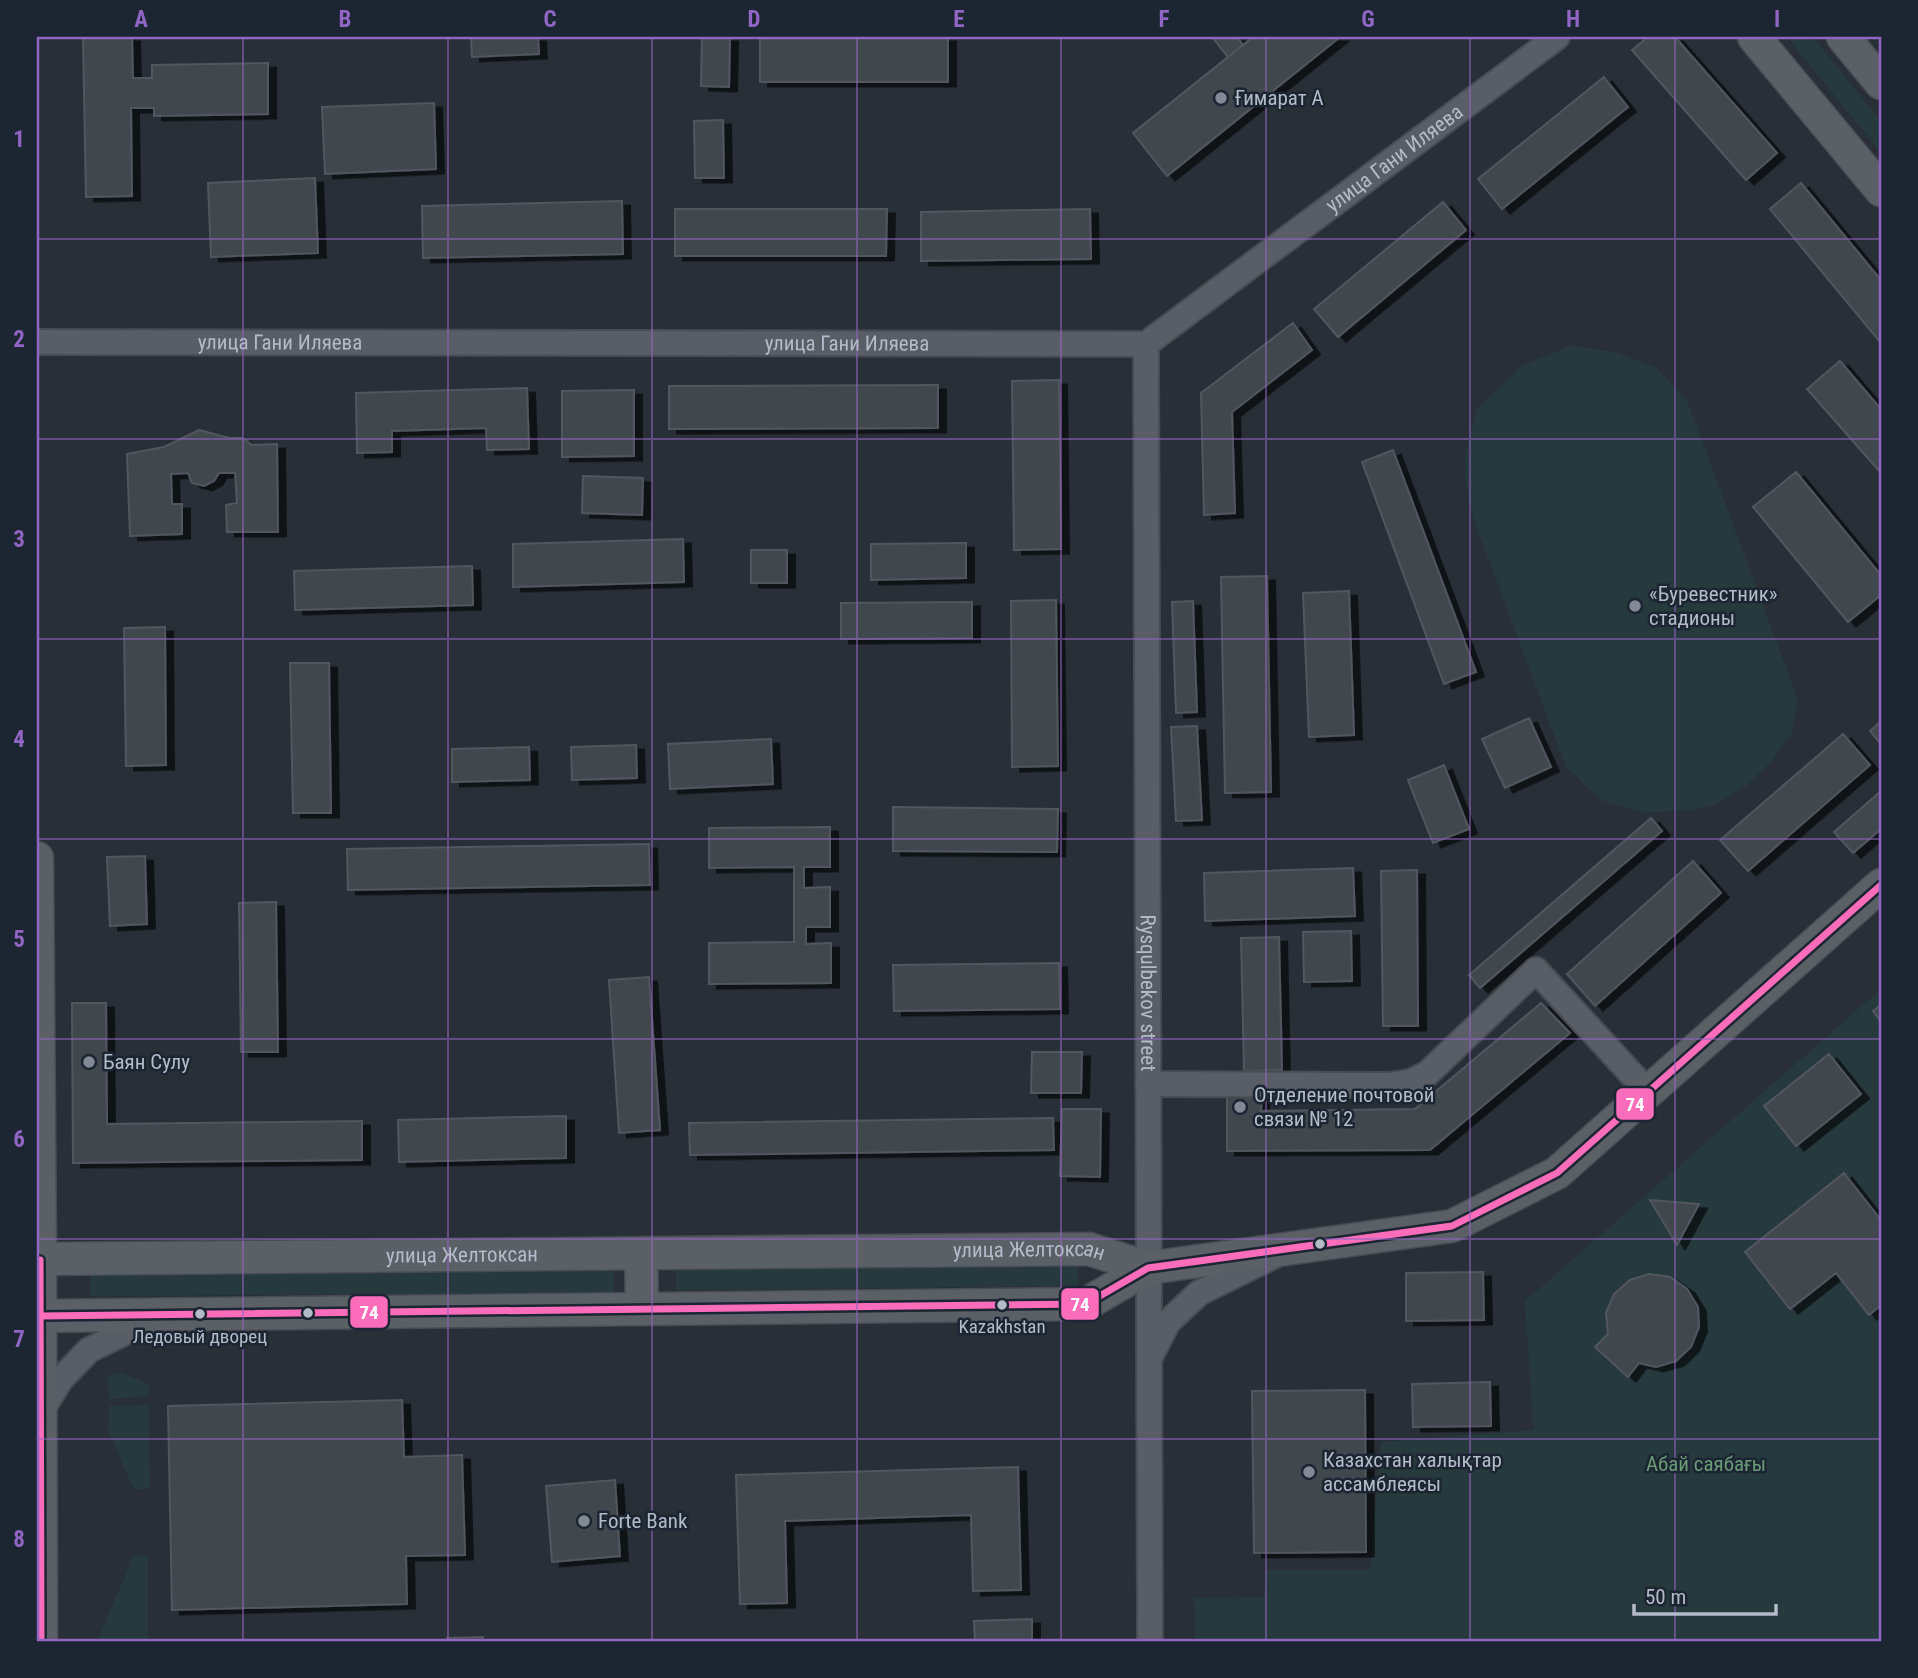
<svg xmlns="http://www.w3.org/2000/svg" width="1918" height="1678" viewBox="0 0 1918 1678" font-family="'Roboto Condensed',sans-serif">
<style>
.green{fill:#26393d}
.building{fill:#41464d;stroke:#51565f;stroke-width:2;filter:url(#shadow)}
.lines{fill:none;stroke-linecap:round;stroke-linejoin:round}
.minor-casing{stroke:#474b52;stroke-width:28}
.major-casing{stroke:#474b54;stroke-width:35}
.minor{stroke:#595d65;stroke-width:24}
.major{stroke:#5b6067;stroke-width:32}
.bus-1-casing{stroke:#1c2532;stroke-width:12}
.bus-1{stroke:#fb6dba;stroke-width:7}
.grid{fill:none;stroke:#9165c3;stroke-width:2;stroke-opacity:0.55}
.poi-dot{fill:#838a96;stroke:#1c2532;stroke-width:2.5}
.bus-dot{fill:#b3bbc9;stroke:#1c2532;stroke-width:2.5}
.labels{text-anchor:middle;stroke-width:5;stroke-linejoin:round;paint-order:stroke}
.bus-label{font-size:19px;fill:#b3bbc9;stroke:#1c2532}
.poi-label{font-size:21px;fill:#b3bbc9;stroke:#1c2532;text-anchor:start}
.street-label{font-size:21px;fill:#b3bbc9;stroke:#1c2532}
.park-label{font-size:21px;fill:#6a9a76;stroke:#1c2532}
.line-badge{stroke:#1c2532;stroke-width:2.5}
.badge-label{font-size:19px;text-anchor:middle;font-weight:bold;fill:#fff}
.neatline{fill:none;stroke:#9165c3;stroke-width:2.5}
.grid-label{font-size:23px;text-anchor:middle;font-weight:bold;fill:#9165c3}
</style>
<defs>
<filter id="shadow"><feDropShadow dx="8" dy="4.5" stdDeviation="0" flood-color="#0009"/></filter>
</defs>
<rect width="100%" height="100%" fill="#292f37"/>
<path class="green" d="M1787,37H1813L1881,121V153Z
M1572,345L1618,353L1655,367L1687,400L1798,700L1792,733L1772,761L1746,786L1714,805L1687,810L1645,813L1601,800L1566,767L1471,512L1467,489L1465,454L1477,409L1521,366Z
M1881,989V1641H1195L1194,1598L1264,1597L1265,1570H1370L1381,1442L1533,1430L1525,1301Z
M1078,1265V1286L676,1290V1269Z
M614,1271V1293L90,1296V1275Z
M122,1373L149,1384V1396L109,1399L107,1375Z
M149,1405L150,1488L134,1490L108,1430L109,1406Z
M134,1555L148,1556V1641H97Z"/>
<path class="building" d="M83,37H132L133,78H152V65L268,63V114L154,116V108H131L132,196L86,197Z
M471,37H538L539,54L472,57Z
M702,37H730L729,87L701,86Z
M760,37H948V82H760Z
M1212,37H1237L1243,45L1228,57Z
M1212,37H1237L1243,45L1253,37H1340L1167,176L1133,133L1228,57Z
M1253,37H1340L1167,176L1133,133Z
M1648,37H1675L1777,153L1746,180L1632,50Z
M1604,77L1628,107L1502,209L1478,179Z
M434,103L436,169L325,174L322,107Z
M723,120L724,178H695L694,121Z
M315,178L318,253L211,257L208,183Z
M1801,183L1881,280V340L1880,342L1770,209Z
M622,201L623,254L423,258L422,206Z
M1443,202L1466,230L1338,337L1314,309Z
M675,209H887L886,256H675Z
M1090,209L1091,259L921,261V212Z
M1293,323L1312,350L1232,412L1235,513L1204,515L1201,393Z
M1840,361L1881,409V473L1807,389Z
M1059,380L1061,549L1014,550L1012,381Z
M938,385V428L669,429V386Z
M527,388L529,449L487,450L486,428L392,431V452L357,453L356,393Z
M634,390V456L562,457V391Z
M199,430L229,438H242L252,445L277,444L278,532H227L226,505L237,503L235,473H219L214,481L204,486L192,483L188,473L171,474L172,504H182V534L130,536L127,454L164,447Z
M1393,450L1476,672L1444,684L1362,462Z
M1796,472L1881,575V595L1848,622L1753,507Z
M583,476L643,478L642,515L582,513Z
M683,539L684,582L513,587V544Z
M966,543V578L871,580V544Z
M751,550H787V583H751Z
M472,566L473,605L295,610L294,571Z
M1267,576L1271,792L1225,793L1221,577Z
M1349,591L1354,735L1309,737L1303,593Z
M1056,600L1058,766L1012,767L1011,601Z
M1193,601L1197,712L1176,713L1172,602Z
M972,602V638L841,639V603Z
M165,627L166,765L126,766L124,628Z
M290,663H329L331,813H293Z
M1529,718L1551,767L1505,788L1482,739Z
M1881,721V744L1870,731Z
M1197,726L1202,820L1176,821L1171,727Z
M1843,734L1870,765L1748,871L1720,840Z
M771,739L773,784L670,789L668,744Z
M636,745L637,778L572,780L571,747Z
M529,747L530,780L452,782V749Z
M1444,765L1469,829L1433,843L1408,780Z
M1881,791V829L1853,853L1834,832Z
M893,807L1058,809L1057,852L893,851Z
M1651,818L1662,831L1480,988L1469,975Z
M830,827V867H804V888L830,887V927H806V944L831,943V983L709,984V943L794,942V867L709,868V828Z
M649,844L650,885L348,890L347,849Z
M145,856L147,924L110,926L107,857Z
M1693,861L1721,893L1595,1006L1567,974Z
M1353,868L1355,916L1205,921L1204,873Z
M1417,870L1418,1026H1383L1381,871Z
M276,902L278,1052H241L239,903Z
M1351,931L1352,981L1304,982L1303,932Z
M1279,937L1282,1070L1244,1071L1241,938Z
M1059,963L1060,1009L894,1011L893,965Z
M649,977L660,1130L619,1133L609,980Z
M72,1003H106L107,1124L362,1121V1160L73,1163Z
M1541,1003L1570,1033L1430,1150L1227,1151V1094H1262L1261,1111L1415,1109Z
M1881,1005V1022L1873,1011Z
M1032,1052H1082L1081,1093H1031Z
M1829,1054L1861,1094L1796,1146L1764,1106Z
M1062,1109H1101L1100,1177L1060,1176Z
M566,1116V1158L399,1162L398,1120Z
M1053,1118L1054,1150L690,1155L689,1123Z
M1844,1173L1881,1220V1305L1869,1315L1836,1273L1790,1309L1745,1252Z
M1650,1200L1699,1204L1677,1245Z
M1483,1272L1484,1320L1406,1321V1273Z
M1649,1274L1670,1277L1687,1289L1698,1307L1699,1327L1691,1347L1676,1361L1656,1367L1639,1363L1628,1377L1595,1347L1608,1334L1606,1313L1614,1294L1630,1280Z
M1490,1382L1491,1426L1413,1427L1412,1384Z
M1365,1390L1366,1552L1254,1553L1252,1391Z
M402,1400L404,1457L462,1455L465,1555L406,1556L407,1604L172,1610L168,1406Z
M1018,1467L1021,1590L973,1591L971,1515L785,1521L787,1603L740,1604L736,1475Z
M615,1480L620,1556L552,1562L546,1486Z
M1032,1619V1641H975L974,1621Z
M483,1637V1641H447V1638Z"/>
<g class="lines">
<defs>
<g id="minor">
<path id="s1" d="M37,342L1146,344L1557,37"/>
<path id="s2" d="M1146,344L1150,1641"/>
<path d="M1148,1084L1389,1085L1410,1082L1427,1074L1536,970L1648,1092"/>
<path d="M1151,1355L1168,1322L1199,1293L1274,1256"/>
<path d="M40,1413L61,1379L89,1350L155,1318"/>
</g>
<g id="major">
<path d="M1754,37L1881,190"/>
<path d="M1843,37L1881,83"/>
<path d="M37,858L40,1259L41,1641"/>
<path d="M641,1253L642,1309"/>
<path id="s3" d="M37,1259L1089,1249L1148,1268"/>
<path d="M37,1316L1086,1304L1148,1268L1452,1226L1557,1173L1881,885"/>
</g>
</defs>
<use href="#minor" class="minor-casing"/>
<use href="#major" class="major-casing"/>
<use href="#minor" class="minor"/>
<use href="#major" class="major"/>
<defs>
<path id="bus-1" d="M40,1260L41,1641
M40,1316L1086,1304L1148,1268L1452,1226L1557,1173L1881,885"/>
</defs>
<use href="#bus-1" class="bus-1-casing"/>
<use href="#bus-1" class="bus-1"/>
</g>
<path class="grid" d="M243,37V1641M448,37V1641M652,37V1641M857,37V1641M1061,37V1641M1266,37V1641M1470,37V1641M1675,37V1641M37,239H1881M37,439H1881M37,639H1881M37,839H1881M37,1039H1881M37,1239H1881M37,1439H1881"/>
<g class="poi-dot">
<circle cx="1221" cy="98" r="7"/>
<circle cx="1635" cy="606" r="7"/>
<circle cx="89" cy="1062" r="7"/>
<circle cx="1240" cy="1107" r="7"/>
<circle cx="1309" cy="1472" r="7"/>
<circle cx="584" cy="1521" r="7"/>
</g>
<g class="bus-dot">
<circle cx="1320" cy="1244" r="6"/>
<circle cx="1002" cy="1305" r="6"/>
<circle cx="308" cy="1313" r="6"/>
<circle cx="200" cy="1314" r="6"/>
</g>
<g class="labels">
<g class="bus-label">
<text x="1002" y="1333">Kazakhstan</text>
<text x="200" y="1343">Ледовый дворец</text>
</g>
<g class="poi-label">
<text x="1235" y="105">Ғимарат А</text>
<text x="1649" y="601">«Буревестник»<tspan x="1649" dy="24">стадионы</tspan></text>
<text x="103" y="1069">Баян Сулу</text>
<text x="1254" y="1102">Отделение почтовой<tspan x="1254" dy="24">связи № 12</tspan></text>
<text x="1323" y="1467">Казахстан халықтар<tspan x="1323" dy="24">ассамблеясы</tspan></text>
<text x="598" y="1528">Forte Bank</text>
</g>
<g class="street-label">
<text dy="7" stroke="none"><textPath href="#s1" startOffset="1419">улица Гани Иляева</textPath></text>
<text dy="7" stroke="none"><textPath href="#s1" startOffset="243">улица Гани Иляева</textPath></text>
<text dy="7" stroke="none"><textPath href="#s1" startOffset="810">улица Гани Иляева</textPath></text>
<text dy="7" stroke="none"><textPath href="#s2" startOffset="649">Rysqulbekov street</textPath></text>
<text dy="7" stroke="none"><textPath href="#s3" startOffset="992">улица Желтоксан</textPath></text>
<text dy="7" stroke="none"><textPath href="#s3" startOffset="425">улица Желтоксан</textPath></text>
</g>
<g class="park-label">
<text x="1706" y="1471">Абай саябағы</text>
</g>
</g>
<g class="line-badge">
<rect x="1615" y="1087" width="40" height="34" rx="7" fill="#fb6dba"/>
<rect x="1060" y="1287" width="40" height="34" rx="7" fill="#fb6dba"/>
<rect x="349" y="1295" width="40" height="34" rx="7" fill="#fb6dba"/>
</g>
<g class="badge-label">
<text x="1635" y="1111">74</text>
<text x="1080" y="1311">74</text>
<text x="369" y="1319">74</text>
</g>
<rect width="1918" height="1678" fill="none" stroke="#1c2532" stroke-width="77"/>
<path d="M1634 1604v10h142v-10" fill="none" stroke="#b3bbc9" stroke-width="3.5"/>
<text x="1645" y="1604" font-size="21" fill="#b3bbc9" stroke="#1c2532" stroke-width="5" paint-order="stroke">50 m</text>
<rect x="38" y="38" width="1842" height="1602" class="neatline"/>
<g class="grid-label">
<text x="141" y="27">A</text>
<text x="345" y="27">B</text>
<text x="550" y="27">C</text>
<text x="754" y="27">D</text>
<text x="959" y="27">E</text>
<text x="1164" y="27">F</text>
<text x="1368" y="27">G</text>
<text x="1573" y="27">H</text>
<text x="1777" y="27">I</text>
<text x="19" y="147">1</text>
<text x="19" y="347">2</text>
<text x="19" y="547">3</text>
<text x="19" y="747">4</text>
<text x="19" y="947">5</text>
<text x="19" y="1147">6</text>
<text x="19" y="1347">7</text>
<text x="19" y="1547">8</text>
</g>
</svg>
